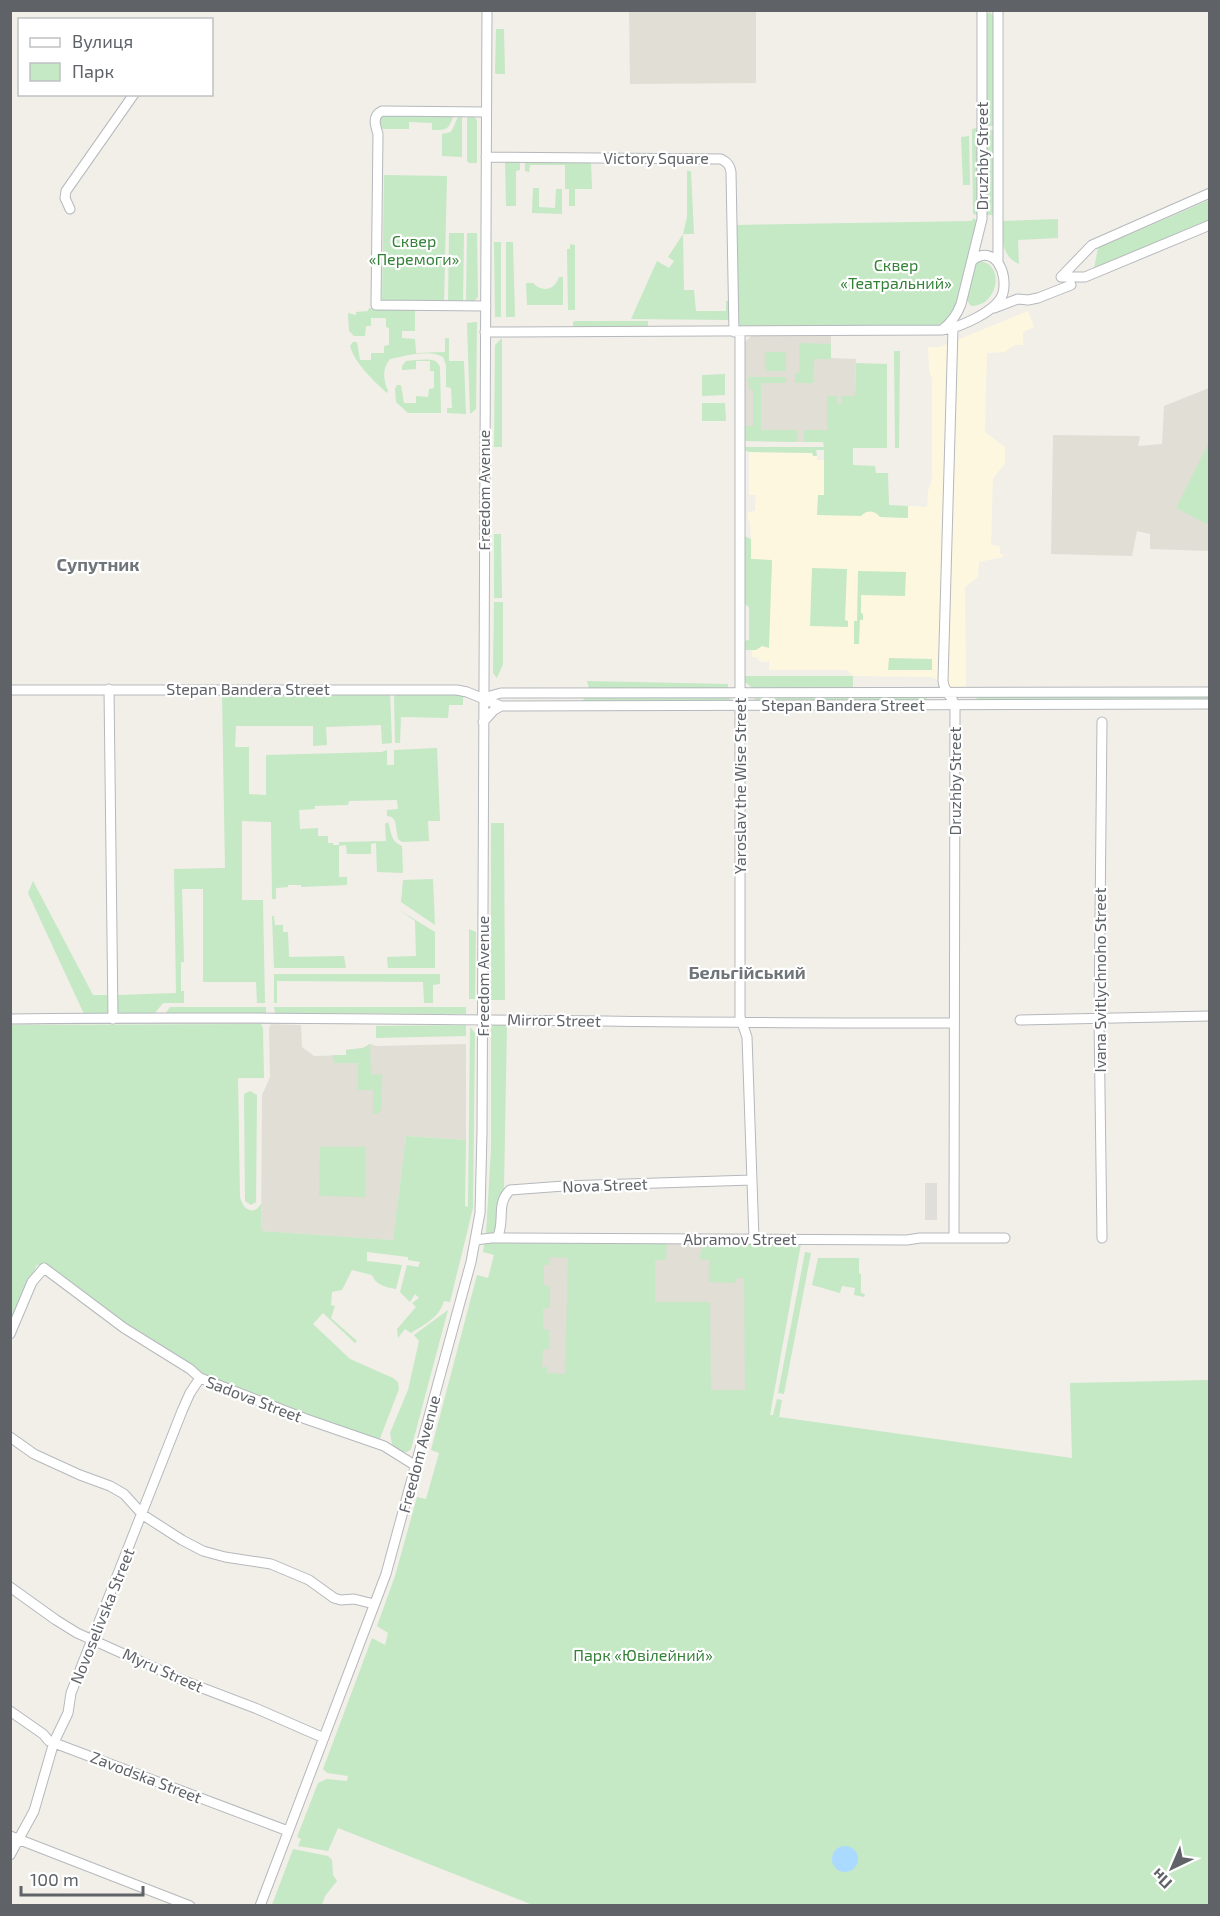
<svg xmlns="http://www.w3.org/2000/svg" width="1220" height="1916" viewBox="0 0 1220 1916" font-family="'Exo 2',sans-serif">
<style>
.commercial{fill:#fef7e0}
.industrial{fill:#e0deda}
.education{fill:#e1ded6}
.green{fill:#c5e8c5;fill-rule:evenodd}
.water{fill:#aadaff}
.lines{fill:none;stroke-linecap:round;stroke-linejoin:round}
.street-casing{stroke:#b5b8bc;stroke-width:11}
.street{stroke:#fff;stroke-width:9}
.labels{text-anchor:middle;stroke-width:4.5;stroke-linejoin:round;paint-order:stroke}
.street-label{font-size:16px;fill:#5f6368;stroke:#fff}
.park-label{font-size:16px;fill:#348238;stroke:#fff}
.neighbourhood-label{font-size:18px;font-weight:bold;fill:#70757a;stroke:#fff}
</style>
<rect width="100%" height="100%" fill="#f1efe8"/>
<path class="commercial" d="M1028,311L1034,327L1023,332V345H1015L1004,352L987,353L985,432L1005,447V464L993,478L991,545L1000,546V554H1003V557L979,562L978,577L965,587L966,688H953L931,677L853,676L847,670H769V661L761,662L756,657H752V650H756L762,646L767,647L772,561L751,559V539L750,521H748V512L755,511L756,495H749V452L813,453V456H817V460H824V495L863,513L870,511L877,514L880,517L907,518L908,506L927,507L928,491L932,479V378L929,371L928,347H940Z"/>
<path class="industrial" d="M925,1183H937V1220H925Z"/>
<path class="education" d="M629,11H756V83L630,84Z
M831,335V358L856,359L855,396L842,404H837V396L827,430H804V442L743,441L744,344L746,341L751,336Z
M1209,388V551L1150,549V534L1137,531L1132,556L1051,554L1053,435L1140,436L1138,446L1162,444L1164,406Z
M271,1024L301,1025L302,1047L314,1056L346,1055V1050L363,1048L370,1044L376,1046L466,1044V1140L406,1136L393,1240L261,1231L262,1095L270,1077L269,1028Z
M525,1242L801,1243L769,1415L529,1390Z"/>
<path class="green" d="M990,12L994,17V126H986V15Z
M496,29H504L505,74H497L495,73Z
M383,114L454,115C448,130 448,130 432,130V123L409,122V129H383L379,127L378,120Z
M459,115H462V157L442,156V134L451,132Z
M467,115L474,117L477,120V163H469L467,161Z
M977,128V215L973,214L972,129Z
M986,130H994V215H986Z
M969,136L970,185H963L961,137Z
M505,161H520V170L516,171V206H506Z
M525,161L591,162L592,189H575V206H569V189H565V165H530L529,172L525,171Z
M687,171H691L694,234H683L684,290H694L696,311H726V301H730L731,320L631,319L657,261L669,268L674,261L668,257L683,234L687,217Z
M384,175L447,176L444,303L382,302Z
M533,188H539V207L555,208L556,189H562V214L532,213Z
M1209,200V221L1093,274L1098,248Z
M974,218L977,221L954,311L940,326L740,328L738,325L735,225L971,221Z
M1058,219V238L1018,240L1019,264C1000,255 1003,239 1002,221Z
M449,233H464L463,303H448Z
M467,233H477L478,297L472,303H466Z
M494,242H501V317H495Z
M506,242H513L515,317H506Z
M570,244L575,245V310H568L567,249H570Z
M979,261C1006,263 998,307 971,306L966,299L975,266Z
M559,277H563V305H527L526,283H533C542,293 555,290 559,277Z
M369,308L415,310V331H402V338L415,339L416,353L445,352V338H449V361H464L466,414L447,413V408H452L451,388L446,387V365L443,357C428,349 406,356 390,359C382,369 383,379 388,391L387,393C374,381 355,364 350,346L353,342H357L360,360H371V353H384V346L389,345V328L386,327V318H371V326H366L365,336H354L349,331L348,313L356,315V312L368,311Z
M575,321H648V327H573V322Z
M477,322L476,409L470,414L467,323Z
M502,338V447H494L495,345Z
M799,343L831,344V359H814L813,383H795V373H799Z
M894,351H900L899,448H895Z
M765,352H786V371H765Z
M416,360C425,360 436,357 440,367L441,413H408L396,402L395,389L397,385H401L404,403H416V396L428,397L429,389L434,388V371H430V361H416V369L402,370V366L406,361Z
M856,363L887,364V448H853V465L875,466L876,473H888L889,505L908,506V518L880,517C874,510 867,510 861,516L817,515L818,495H824V450H816L817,456H813L812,453L749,452L744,450L743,447H824L823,442H804V430H827V396H837V404H842V396H855Z
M725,374V395L702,396V375Z
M748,377H786V383H761V430H797V442L746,441V426H753V390L749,389Z
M702,403H725L726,421H702Z
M1209,442V525L1176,508Z
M494,534H501L502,598H494Z
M744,536L751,539V559L772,560L769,648L762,646L756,650H744V641L749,640V607L744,603Z
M812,568L847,569L845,620L848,621V627L810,626Z
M858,571L906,572L905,596L861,595V613L863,614V620H860L859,644H854V621H857Z
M494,602H503V664L497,678L493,673Z
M889,658L932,659V670H888Z
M743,676H853V688H752L744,681Z
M587,681L728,684V689H589Z
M390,692L392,743L382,744L381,725L326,727L327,745L313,746V726H236L235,747H249V794L266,795V755L382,752L387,750V765H394V750L437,748L440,821H428L429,841L402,842L398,839L395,821L392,817L387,816V810L398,809L397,800L349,801L348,805L315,806V809L299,810L300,829L318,828V836H328V843H333V845H339V842L386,841L385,824L388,822C392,833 390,841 402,846L403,873L377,872L376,843L371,844V854H347L346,845L339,846V877H347V885L301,887V885H288V887L276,888V899H272L271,822L242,821V900H263L265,1003H257L256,982H203V889H182L184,962H181V991H184V1003H163L155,1013L118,1014V995L176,993L174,869L225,868L222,693Z
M398,692L458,693L463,696V705H449L448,718L401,717L400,743H395L394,697Z
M926,697L927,699L926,701L754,700L756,698Z
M977,697H1210L1209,701L976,700Z
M585,698H729L731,700L585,702L583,700Z
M491,823H504L505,1000H491Z
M433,879L435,925L401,902L403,880Z
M33,881L93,995H107L108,1014H84L28,893Z
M399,910L435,932V968H388L387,957L416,956L415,921Z
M272,916H274L275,925H283V932H288L289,957L344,956L346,968H274Z
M469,929L476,932L475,999H469Z
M274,974H440V984L433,985V1003H424L423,982L277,981V1003H274Z
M170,1007H266V1014H165Z
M274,1007H466V1014L275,1013Z
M507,1023L504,1189C497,1203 503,1223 493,1233L486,1234L491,1149V1028L493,1024Z
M261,1024L263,1028L264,1078H238L240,1197C242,1208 253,1217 261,1204V1231L393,1240L406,1136L466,1140L465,1206L468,1207L470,1027L475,1033L473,1208L450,1302L444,1301C439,1318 425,1324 411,1333L405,1329L398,1338L397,1329L416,1307L412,1303L419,1298L415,1294L410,1302L400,1292L407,1265L418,1267L420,1262L408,1260V1257L367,1252V1261L402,1265L396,1289C385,1287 376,1285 372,1275L352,1270L342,1290L332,1292L331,1305L335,1306L331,1318L357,1341L355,1343L323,1313L313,1324L350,1359L393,1378L398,1382L399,1389L379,1441H375L203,1375L156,1346L45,1267L37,1265L11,1319V1025Z
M466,1025V1036L376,1038V1026Z
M370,1044L371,1075L382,1074L381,1110L377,1114H373V1090H358V1063H333V1055H346V1050L363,1048Z
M250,1091L257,1095L256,1202L251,1205L245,1201L244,1094Z
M320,1147H365V1197L319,1196Z
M488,1242L667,1243L666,1260H655V1302H710L711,1390H745L744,1278H737L736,1283L709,1282V1260L699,1259L704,1243H801L770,1415H773L777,1399L782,1400L779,1417L1072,1458L1070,1383L1209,1380V1905H533L338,1828L328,1851L298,1846L301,1839L297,1837L318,1783L327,1779L347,1781L348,1776L327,1773L323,1769L372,1638L385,1645L388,1633L377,1626L395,1576L417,1497L426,1499L439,1453L431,1450L477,1275L488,1278L494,1255L483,1252L484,1245ZM550,1257L568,1258L565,1374L547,1373V1367H542L543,1349H549V1330L543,1329V1309L550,1308V1286L544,1285V1265H549Z
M805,1252L811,1253L784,1394L778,1393Z
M818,1258H859V1273L861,1274V1293L865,1294L864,1297L854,1295L855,1288L842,1286L840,1293L812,1285Z
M448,1310L411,1449L407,1452H400L392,1444L390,1433L408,1390L419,1341L414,1335Z
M293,1849L328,1856L332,1860L333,1875L337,1881L325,1896L322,1905H272Z"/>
<path class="water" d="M832 1859a13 13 0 1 1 26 0a13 13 0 1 1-26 0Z"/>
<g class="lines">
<defs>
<path id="street" d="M486,157L721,159C727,162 730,165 731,172L734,332
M1210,193L1092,245L1061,277H1085L1210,225
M70,209L65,198L66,191L134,94
M998,261V10
M486,306L376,305L378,134C375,125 372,116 382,111L486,112
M994,308L1018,299L1028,300L1038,298L1071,285
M953,328L943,681C944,692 951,695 955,705L954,1238
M943,329C952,322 957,315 961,304L982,219V10
M485,332L942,330C959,328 998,311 1003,293C1008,273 995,244 973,260
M740,332V1017L747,1037L754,1239
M109,689L113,1019
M10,690H457L467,692L501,706
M483,698L501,693L1210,692
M483,722L494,710L501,706L1210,704
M10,1019C325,1015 640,1024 954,1023
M1020,1020L1210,1016
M497,1238C506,1221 495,1205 510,1190L564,1186L752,1180
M1102,1238L1099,1019L1102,722
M476,1240L491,1238L907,1240L920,1238H1005
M10,1334L32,1282L44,1268L124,1328L190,1369L200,1378L306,1419L384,1446L416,1466
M10,1437L34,1454L80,1475L110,1486L124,1494L143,1515L182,1540L203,1551L225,1557L271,1564L309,1580L334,1598L341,1600L354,1599L374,1604
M10,1587L56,1620L77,1633L184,1681L255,1708L324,1738
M10,1711L43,1734L49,1741L288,1831
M10,1836L190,1906
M10,1855L34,1811L54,1742L68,1713L71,1693L182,1411L190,1393L200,1378
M260,1906L386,1574L471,1262L480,1213L482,1132L487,10"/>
</defs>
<use href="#street" class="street-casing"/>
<use href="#street" class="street"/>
</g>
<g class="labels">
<g class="street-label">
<text transform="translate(982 156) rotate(-90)" y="6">Druzhby Street</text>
<text x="656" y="164">Victory Square</text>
<text transform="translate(484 490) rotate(-90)" y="6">Freedom Avenue</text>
<text x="248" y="695">Stepan Bandera Street</text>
<text x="843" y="711">Stepan Bandera Street</text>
<text transform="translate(955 781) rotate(-90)" y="6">Druzhby Street</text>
<text transform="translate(740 786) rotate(-90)" y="6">Yaroslav the Wise Street</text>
<text transform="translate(483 976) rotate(-90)" y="6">Freedom Avenue</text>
<text transform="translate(1100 980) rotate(-90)" y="6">Ivana Svitlychnoho Street</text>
<text transform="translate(554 1020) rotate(1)" y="6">Mirror Street</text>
<text transform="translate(605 1185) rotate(-2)" y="6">Nova Street</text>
<text x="740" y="1245">Abramov Street</text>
<text transform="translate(254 1399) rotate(21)" y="6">Sadova Street</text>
<text transform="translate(419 1454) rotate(-75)" y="6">Freedom Avenue</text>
<text transform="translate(102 1616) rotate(-68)" y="6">Novoselivska Street</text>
<text transform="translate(163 1670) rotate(24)" y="6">Myru Street</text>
<text transform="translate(146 1777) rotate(21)" y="6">Zavodska Street</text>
</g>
<g class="park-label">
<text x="414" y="247">Сквер<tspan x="414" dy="18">«Перемоги»</tspan></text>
<text x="896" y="271">Сквер<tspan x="896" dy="18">«Театральний»</tspan></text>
<text x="643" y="1661">Парк «Ювілейний»</text>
</g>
<g class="neighbourhood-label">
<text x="98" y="571">Супутник</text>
<text x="747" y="979">Бельгійський</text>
</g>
</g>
<rect width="1220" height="1916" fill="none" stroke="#5f6368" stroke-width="24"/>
<rect x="18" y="18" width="195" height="78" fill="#ffffff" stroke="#bfc1c3" stroke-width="1.5"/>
<rect x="30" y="38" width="30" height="9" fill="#ffffff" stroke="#bfc1c3" stroke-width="1.5"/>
<text x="72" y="48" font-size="18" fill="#5f6368">Вулиця</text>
<rect x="30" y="63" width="30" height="18" fill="#c5e8c5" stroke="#bfc1c3" stroke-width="1.5"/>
<text x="72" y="78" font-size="18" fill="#5f6368">Парк</text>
<g transform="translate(1172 1868) rotate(224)" stroke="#ffffff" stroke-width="4.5" paint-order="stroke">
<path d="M0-4.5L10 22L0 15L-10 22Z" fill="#5f6368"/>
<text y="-9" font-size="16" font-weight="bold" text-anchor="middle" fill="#5f6368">Пн</text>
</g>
<path d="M21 1886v9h122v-9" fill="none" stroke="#5f6368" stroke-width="3"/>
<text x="30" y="1886" font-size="18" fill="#5f6368" stroke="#ffffff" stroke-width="4.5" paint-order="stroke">100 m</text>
</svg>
